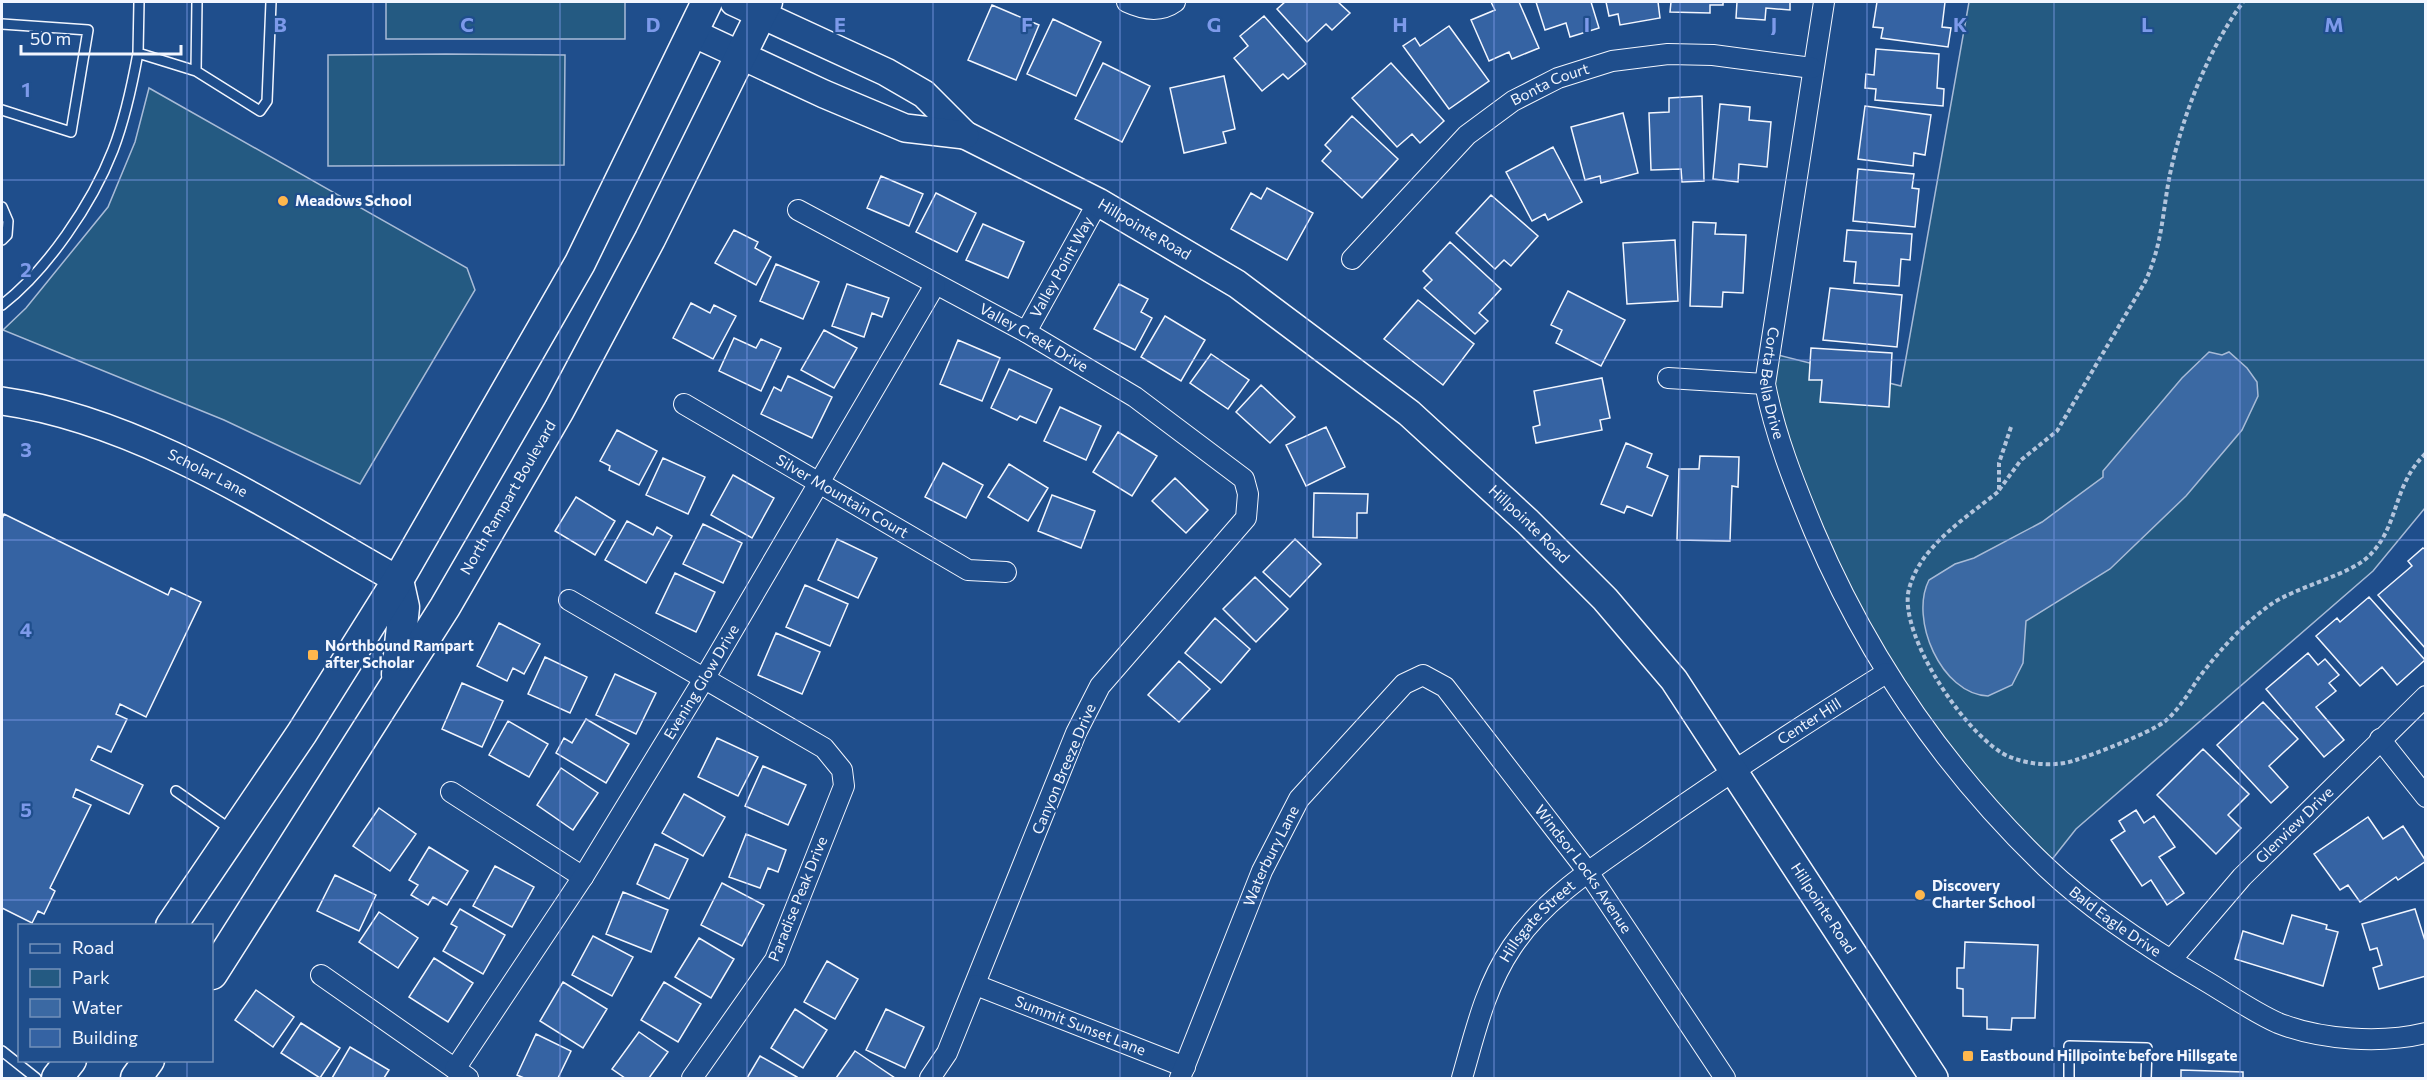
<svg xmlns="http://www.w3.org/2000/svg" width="2427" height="1080" viewBox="0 0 2427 1080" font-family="Commissioner,sans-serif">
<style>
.green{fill:#245a82;stroke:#a8bbd7;stroke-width:1.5}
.water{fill:#3b69a3;stroke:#a8bbd7;stroke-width:1.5}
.building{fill:#3563a3;stroke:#f2f6ff;stroke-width:1.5}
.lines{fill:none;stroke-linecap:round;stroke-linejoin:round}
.lane-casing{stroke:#f2f6ff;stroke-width:12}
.street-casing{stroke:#f2f6ff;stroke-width:22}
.secondary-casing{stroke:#f2f6ff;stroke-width:30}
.primary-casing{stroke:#f2f6ff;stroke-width:33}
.path{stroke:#b3c4dc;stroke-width:4;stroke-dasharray:4.5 3;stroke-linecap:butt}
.lane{stroke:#1f4e8c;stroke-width:9}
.street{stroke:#1f4e8c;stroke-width:20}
.secondary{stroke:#1f4e8c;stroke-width:27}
.primary{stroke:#1f4e8c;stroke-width:30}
.grid{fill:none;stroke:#7d9aea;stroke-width:1.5;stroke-opacity:0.55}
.poi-dot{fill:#ffb74d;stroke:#1f4e8c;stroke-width:2}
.labels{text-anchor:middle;stroke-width:4.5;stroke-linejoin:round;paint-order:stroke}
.street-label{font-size:15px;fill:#f2f6ff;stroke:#1f4e8c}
.poi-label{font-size:15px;font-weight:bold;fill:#f2f6ff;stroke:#1f4e8c;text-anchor:start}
.grid-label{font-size:20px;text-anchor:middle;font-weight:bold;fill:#7d9aea;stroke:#1f4e8c;stroke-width:4.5;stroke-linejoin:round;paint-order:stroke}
</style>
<rect width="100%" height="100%" fill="#1f4e8c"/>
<path class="green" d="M386,2H625V39H386Z
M1969,2H2425V508L2373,571L2076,829L2046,867L1886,673L1772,418L1770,353L1901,386Z
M446,54L565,55L564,165L328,166V55Z
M149,88L467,268L475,290L360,484L224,420L3,330L26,308L108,207L135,142Z"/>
<path class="water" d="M2209,352L2222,355L2229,352L2247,368L2257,382L2258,396L2242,430L2186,496L2110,569L2026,621L2023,663L2012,685L1988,696C1941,694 1909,619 1929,580L1955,564L1974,558L2042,522L2103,477V471L2182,378Z"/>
<path class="building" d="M1285,2H1338L1350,13L1332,30L1326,24L1307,42L1277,9Z
M1491,2H1519L1539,48L1512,59L1509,52L1489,61L1471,20L1495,10Z
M1536,2H1591L1599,28L1570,37L1566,23L1545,30Z
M1606,2H1658L1660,18L1620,25L1618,14L1609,16Z
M1671,2H1723V5H1710V13L1670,12Z
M1737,2H1790V10L1766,8L1765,20L1736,18Z
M1877,2H1945L1942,27L1951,28L1948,47L1881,38L1883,28L1873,27Z
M992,5L1039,25L1016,80L968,60Z
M1264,16L1306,64L1288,79L1283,74L1262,91L1234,58L1248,46L1240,36Z
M1053,19L1101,42L1076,96L1027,74Z
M1449,26L1489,81L1449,109L1403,46L1415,38L1420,46Z
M1876,49L1939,54L1937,88L1944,89L1943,106L1875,100L1876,89L1865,88L1866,74L1874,75Z
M1103,63L1150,86L1122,142L1075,119Z
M1391,63L1444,121L1420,143L1412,134L1397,147L1352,98Z
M1224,76L1235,129L1223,132L1226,143L1184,153L1170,88Z
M1702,96L1704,181L1682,182L1681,169L1651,170L1649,113L1669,112V98Z
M1720,104L1750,107L1749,120L1771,122L1767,167L1739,164L1738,182L1713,179Z
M1865,106L1931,115L1925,155L1914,153L1913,166L1858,159Z
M1623,113L1638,173L1601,183L1600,176L1585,180L1571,127Z
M1352,116L1398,159L1362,198L1322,161L1331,151L1325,145Z
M1553,147L1582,202L1548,220L1545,214L1532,221L1506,172Z
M1858,169L1914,174L1912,188L1919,189L1915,227L1853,221Z
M881,176L923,194L909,226L867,208Z
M1267,188L1313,213L1287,260L1231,229L1251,193L1261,199Z
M936,193L976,213L957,252L916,232Z
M1491,195L1538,236L1511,266L1504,260L1495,269L1456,233Z
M1693,222L1716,223L1715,234L1746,235L1743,293L1723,292L1722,307L1690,306Z
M983,224L1024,242L1008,278L966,260Z
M734,230L758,242L755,248L771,257L756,285L715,263Z
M1847,230L1912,234L1910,260L1901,259L1899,286L1854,283L1856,262L1844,261Z
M1675,240L1678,301L1627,304L1623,243Z
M1450,242L1501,289L1479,313L1488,321L1475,334L1424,288L1432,280L1423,271Z
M776,264L819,282L803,319L760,301Z
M847,284L889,298L882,317L872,313L864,337L832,326Z
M1119,284L1148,299L1141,312L1152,318L1135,350L1094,329Z
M1830,288L1902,295L1897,347L1823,340Z
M1568,291L1625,320L1601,366L1556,343L1562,330L1551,325Z
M1418,300L1474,344L1443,385L1384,339Z
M691,303L710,313L714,305L736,316L713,359L673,338Z
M1165,316L1205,340L1181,381L1141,357Z
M824,330L857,348L834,388L801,370Z
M734,338L756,348L761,339L781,348L761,391L719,371Z
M958,340L1000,358L982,401L940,384Z
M1811,348L1892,353L1889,407L1820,402L1822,380H1809Z
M1211,354L1249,380L1228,409L1190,383Z
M1009,369L1052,389L1036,423L1020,416L1017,420L991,408Z
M788,376L832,397L812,438L761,414L774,387L781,391Z
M1602,378L1610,418L1600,420L1602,430L1536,443L1533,427L1540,425L1534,391Z
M1261,385L1295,417L1270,443L1236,412Z
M1060,407L1101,426L1086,460L1044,441Z
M1326,427L1345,467L1306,486L1286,445Z
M617,430L657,451L639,485L609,470L610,466L600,461Z
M1118,432L1157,456L1132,496L1093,472Z
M1626,443L1652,454L1647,467L1668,476L1652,516L1627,506L1624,513L1601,504Z
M1700,456L1739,457L1738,487L1732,486L1730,541L1677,540L1679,469H1699Z
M663,458L705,477L688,514L646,495Z
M943,463L983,485L966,518L925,497Z
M1009,464L1048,488L1028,521L988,497Z
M733,475L774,498L752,538L711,515Z
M1175,478L1208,510L1186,533L1152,501Z
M1314,493L1368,494L1367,513H1357V538L1313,537Z
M1052,495L1095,511L1081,548L1038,531Z
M576,497L615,521L595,555L555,531Z
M4,514L168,595L171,588L201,602L146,717L120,704L116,714L127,719L111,752L98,746L91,760L143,785L129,814L76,789L73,797L91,805L50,888L55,891L44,914L38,911L32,923L2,908V519Z
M627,521L653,535L657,527L672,536L646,583L605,560Z
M703,524L742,543L723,583L683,564Z
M837,539L877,558L858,598L818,580Z
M1295,539L1321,564L1290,597L1263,572Z
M2423,548L2426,550V649L2378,595L2412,566L2408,561Z
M675,573L715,592L696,632L656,613Z
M1255,577L1288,609L1256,642L1223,609Z
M805,585L848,604L830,646L786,627Z
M2369,597L2425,660L2397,685L2382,667L2360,686L2316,636L2337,618L2340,622Z
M1215,618L1250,649L1221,683L1185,653Z
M499,623L540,644L524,674L513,668L507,681L477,666Z
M776,633L820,652L802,694L758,675Z
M2308,653L2318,665L2325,659L2339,675L2329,683L2336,691L2316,707L2344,740L2324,757L2266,689Z
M545,657L587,677L570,713L528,694Z
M1179,661L1210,689L1179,722L1148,695Z
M615,674L656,693L636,734L596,715Z
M462,683L503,701L482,747L442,729Z
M2263,702L2298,739L2269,766L2288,787L2271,803L2217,745Z
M586,719L629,744L606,783L556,753L564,738L572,743Z
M508,721L548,744L529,777L489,755Z
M717,738L758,757L738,796L698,777Z
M2203,749L2249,794L2228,815L2241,828L2216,854L2157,795Z
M763,766L806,785L788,825L745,806Z
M561,768L598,793L573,830L537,805Z
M684,794L725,817L703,856L662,833Z
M379,808L416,834L390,871L353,846Z
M2136,810L2144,823L2154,816L2175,847L2159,857L2184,893L2167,905L2151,880L2142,886L2111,840L2125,831L2119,821Z
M2368,817L2383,839L2403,826L2426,861L2398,880L2396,877L2360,902L2348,885L2340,890L2314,854Z
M746,834L786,850L778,872L768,868L760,888L729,877Z
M655,844L688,859L669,899L637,884Z
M429,847L468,871L447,905L433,897L428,905L411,895L418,885L409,880Z
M495,866L534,887L512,927L473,906Z
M335,875L376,895L359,931L317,911Z
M722,883L764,905L742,946L701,925Z
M623,892L668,910L651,952L606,934Z
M460,909L505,935L483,974L443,951L457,927L451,924Z
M2415,909L2426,944V976L2379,989L2373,968L2382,965L2377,948L2370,950L2362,924Z
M379,912L418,938L398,968L359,942Z
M2292,915L2327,925L2326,929L2338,932L2323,986L2235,959L2243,931L2283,944Z
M593,936L633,957L612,996L572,975Z
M699,938L734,959L711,998L675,977Z
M1965,942L2038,945L2035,1018H2012L2011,1030L1987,1029V1017L1963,1016V989L1957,988V968H1964Z
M434,958L473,983L448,1022L409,997Z
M827,961L858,979L835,1019L804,1002Z
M563,982L607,1009L583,1048L540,1021Z
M664,982L701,1004L678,1042L641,1020Z
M256,990L294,1017L273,1047L235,1020Z
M795,1009L827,1030L803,1068L771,1048Z
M886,1009L924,1027L905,1068L866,1050Z
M301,1023L340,1048L320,1078L281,1053Z
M639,1032L668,1052L649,1078H625L612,1069Z
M536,1034L571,1051L558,1078H524L517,1075Z
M350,1047L389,1070L384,1078H332Z
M855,1051L895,1078H836Z
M760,1056L797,1077L796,1078H747Z
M2181,1070L2243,1072V1078H2181Z"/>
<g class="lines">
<defs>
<path id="lane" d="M139,2L138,53L196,71
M197,2L196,71L260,111L267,101L271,2
M2,24L88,30L71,132L2,110
M2,207L8,221L7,235L2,240
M2,305C47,270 92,204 113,150C125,119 132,86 138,53
M176,791L230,829
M2,1051L36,1078
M2069,1078V1046L2147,1048L2146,1078"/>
<g id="street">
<path d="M1127,2C1142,9 1160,13 1175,2"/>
<path id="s1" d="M1824,2L1765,384C1775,435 1794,483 1814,531C1868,658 1946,771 2046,867C2092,911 2149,948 2204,980C2228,994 2253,1012 2278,1023C2321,1040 2381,1044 2426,1033"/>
<path id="s2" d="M798,210L1026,332L1135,397L1244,479L1248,494L1246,518L1100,686L1076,733L947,1053L930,1078"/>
<path id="s3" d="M1352,259L1467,135L1513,101L1558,78L1612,61L1668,54L1713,55L1812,68"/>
<path id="s4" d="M1026,332L1098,202"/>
<path d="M1668,378L1765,384"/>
<path id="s5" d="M684,404L968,570L1006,572"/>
<path d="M569,600L824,748L842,770L844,786L775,960L692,1078"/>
<path d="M2380,739L2426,797"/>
<path d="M451,792L583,877"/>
<path id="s6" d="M2171,960L2242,877L2426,696"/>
<path d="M321,975L468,1078"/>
<path id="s7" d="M976,985L1185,1067"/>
<path id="s8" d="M455,1069L583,877L704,679L935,285"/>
<path id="s9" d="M1180,1078L1262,871L1299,799L1404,684L1423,675L1445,687L1588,872L1725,1078"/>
<path id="s10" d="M1462,1078C1475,1033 1485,987 1512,947C1544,899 1595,867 1642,834C1722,777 1803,725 1886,673"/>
</g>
<g id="secondary">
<path id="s11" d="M734,2L886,72L924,94L965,135L1098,202L1237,284L1409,413L1528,522L1605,599L1674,680L1934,1078"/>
<path d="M693,33L824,94L905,128L965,135"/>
<path id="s12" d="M2,401C143,421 275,511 398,580"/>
</g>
<g id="primary">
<path d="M397,674L404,607L398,580"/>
<path d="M171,926L302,733L398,580L580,263L707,2"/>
<path id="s13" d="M212,974L445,607L559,410L650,239L767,2"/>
<path d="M57,1078L71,1060"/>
<path d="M136,1078L149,1060"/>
</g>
</defs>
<use href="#lane" class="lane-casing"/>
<use href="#street" class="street-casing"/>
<use href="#secondary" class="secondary-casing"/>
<use href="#primary" class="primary-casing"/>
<path class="path" d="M2011,427L1999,463V491C1966,518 1920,546 1909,589C1897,634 1969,741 2010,757C2030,765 2056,767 2076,760C2095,754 2149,733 2164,722C2179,710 2189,692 2200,676C2220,650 2243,624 2270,605C2297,586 2351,575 2370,555C2400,524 2392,486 2426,453
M1999,490L2021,460L2057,431L2145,282C2165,239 2162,204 2173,161C2186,107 2210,47 2243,2"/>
<use href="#lane" class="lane"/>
<use href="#street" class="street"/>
<use href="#secondary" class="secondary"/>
<use href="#primary" class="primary"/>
</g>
<path class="grid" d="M187,2V926M373,2V1078M560,2V1078M747,2V1078M933,2V1078M1120,2V1078M1307,2V1078M1494,2V1078M1680,2V1078M1867,2V1078M2054,2V1078M2240,2V1078M2,180H2426M2,360H2426M2,540H2426M2,720H2426M2,900H2426M187,1060V1078"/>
<g class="poi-dot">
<circle cx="283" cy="201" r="6"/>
<rect x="307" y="649" width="12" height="12" rx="3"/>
<circle cx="1920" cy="895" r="6"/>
<rect x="1962" y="1050" width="12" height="12" rx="3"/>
</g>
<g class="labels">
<g class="street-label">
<text dy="5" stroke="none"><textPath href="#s3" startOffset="267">Bonta Court</textPath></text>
<text dy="5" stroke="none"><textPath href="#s11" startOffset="472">Hillpointe Road</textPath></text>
<text dy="5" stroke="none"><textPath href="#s4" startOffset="74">Valley Point Way</textPath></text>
<text dy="5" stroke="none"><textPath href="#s2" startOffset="268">Valley Creek Drive</textPath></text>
<text dy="5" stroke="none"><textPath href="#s1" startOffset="386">Corta Bella Drive</textPath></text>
<text dy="5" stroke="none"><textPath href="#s12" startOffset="219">Scholar Lane</textPath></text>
<text dy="5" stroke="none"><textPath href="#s5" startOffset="183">Silver Mountain Court</textPath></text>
<text dy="5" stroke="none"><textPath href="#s13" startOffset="561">North Rampart Boulevard</textPath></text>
<text dy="5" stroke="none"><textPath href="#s11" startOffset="958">Hillpointe Road</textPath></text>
<text dy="5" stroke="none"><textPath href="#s8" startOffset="459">Evening Glow Drive</textPath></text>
<text dy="5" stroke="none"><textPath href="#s10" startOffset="516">Center Hill</textPath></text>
<text transform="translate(1064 769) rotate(-67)" y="5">Canyon Breeze Drive</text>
<text dy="5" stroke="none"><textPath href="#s6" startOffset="183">Glenview Drive</textPath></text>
<text dy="5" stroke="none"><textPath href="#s9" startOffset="240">Waterbury Lane</textPath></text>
<text dy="5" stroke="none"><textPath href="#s9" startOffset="734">Windsor Locks Avenue</textPath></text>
<text transform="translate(798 899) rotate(-68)" y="5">Paradise Peak Drive</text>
<text dy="5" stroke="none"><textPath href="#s11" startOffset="1444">Hillpointe Road</textPath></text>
<text dy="5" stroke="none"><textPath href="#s1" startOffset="1041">Bald Eagle Drive</textPath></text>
<text dy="5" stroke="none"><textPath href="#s10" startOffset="177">Hillsgate Street</textPath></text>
<text dy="5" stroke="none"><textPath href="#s7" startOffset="112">Summit Sunset Lane</textPath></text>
</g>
<g class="poi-label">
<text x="295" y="206">Meadows School</text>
<text x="325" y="651">Northbound Rampart<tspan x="325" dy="17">after Scholar</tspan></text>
<text x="1932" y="891">Discovery<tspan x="1932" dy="17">Charter School</tspan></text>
<text x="1980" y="1061">Eastbound Hillpointe before Hillsgate</text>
</g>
</g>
<g class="grid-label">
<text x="280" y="32">B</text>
<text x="467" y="32">C</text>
<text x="653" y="32">D</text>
<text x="840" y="32">E</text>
<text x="1027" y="32">F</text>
<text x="1214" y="32">G</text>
<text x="1400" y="32">H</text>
<text x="1587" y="32">I</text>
<text x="1774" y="32">J</text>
<text x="1960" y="32">K</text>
<text x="2147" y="32">L</text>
<text x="2334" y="32">M</text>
<text x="26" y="97">1</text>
<text x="26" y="277">2</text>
<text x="26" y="457">3</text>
<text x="26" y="637">4</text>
<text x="26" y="817">5</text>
</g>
<rect width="2427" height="1080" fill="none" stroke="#f2f6ff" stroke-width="6"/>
<rect x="18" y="924" width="195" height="138" fill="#1f4e8c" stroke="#7391ba" stroke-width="1.5"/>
<rect x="30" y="944" width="30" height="9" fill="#1f4e8c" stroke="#7391ba" stroke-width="1.5"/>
<text x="72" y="954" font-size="18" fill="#f2f6ff">Road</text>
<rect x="30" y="969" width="30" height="18" fill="#245a82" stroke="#7391ba" stroke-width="1.5"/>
<text x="72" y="984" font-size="18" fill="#f2f6ff">Park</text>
<rect x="30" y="999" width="30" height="18" fill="#3b69a3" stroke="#7391ba" stroke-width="1.5"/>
<text x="72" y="1014" font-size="18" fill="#f2f6ff">Water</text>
<rect x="30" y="1029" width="30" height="18" fill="#3563a3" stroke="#7391ba" stroke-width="1.5"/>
<text x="72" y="1044" font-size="18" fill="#f2f6ff">Building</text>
<path d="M21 45v9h160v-9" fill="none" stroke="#f2f6ff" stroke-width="3"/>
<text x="30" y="45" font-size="18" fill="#f2f6ff" stroke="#1f4e8c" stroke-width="4.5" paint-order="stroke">50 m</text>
</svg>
